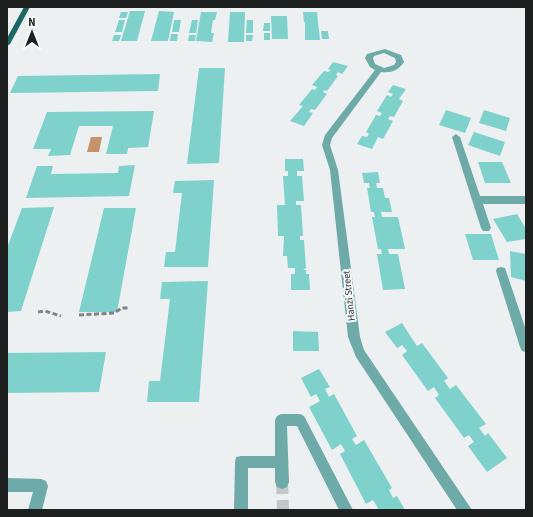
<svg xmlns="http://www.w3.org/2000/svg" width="533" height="517" viewBox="0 0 533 517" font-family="'Source Sans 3',sans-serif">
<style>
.water{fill:#c5926c}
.building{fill:#7fd1cc}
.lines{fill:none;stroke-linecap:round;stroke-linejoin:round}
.minor-tunnel{stroke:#c3c6c6;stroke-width:12;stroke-dasharray:12 6;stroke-linecap:butt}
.path{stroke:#818383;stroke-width:3;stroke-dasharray:5 2.5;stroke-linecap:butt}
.minor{fill:#6eaaa7;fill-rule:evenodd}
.major{fill:#1b6764;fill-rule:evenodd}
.labels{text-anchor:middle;stroke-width:4;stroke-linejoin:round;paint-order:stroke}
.street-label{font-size:10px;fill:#1e1f1f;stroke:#f9fdfd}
</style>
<rect width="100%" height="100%" fill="#ecf0f0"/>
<path class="water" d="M91,137H102L99,152H87Z"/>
<path class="building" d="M130,11H145L137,41H121Z
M159,11L174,12L168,41H151Z
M121,12H128L126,18H119Z
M201,12H217L215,20H213L211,33H214L212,42L196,41Z
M230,12H245L244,42H228Z
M303,12H317L320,40H305V22H304Z
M271,16H287L288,39H272Z
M119,20H125L122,32H115Z
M174,20H181L179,32H172Z
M192,20H198L196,33H189Z
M247,20H253V33H246Z
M264,23H270V31H263Z
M321,31H328L329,39H322Z
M264,33H270V40H264Z
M171,34H178L177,41H170Z
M114,35H121L119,41H112Z
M189,35H196L195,41H188Z
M246,35H253L252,41H246Z
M333,62L348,66L342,74L338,72L336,75L338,76L327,91L325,90L323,92L327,94L315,110L311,109L309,112L313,113L304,126L290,121L303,106L299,105L312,89L315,90L317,87L312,85L324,71L328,72L331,70L328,69Z
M199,68H225L219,163L187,164Z
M160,74L158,91L10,93L18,76Z
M393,85L406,89L399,99L403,101L394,117L390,116L388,119L393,121L383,139L378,137L372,149L357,144L362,136L367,137L369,134L366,132L376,115L380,116L382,113L377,111L387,95L391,97L393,94L388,92Z
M446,110L471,118L465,133L439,125Z
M484,110L510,118L506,131L479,123Z
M154,111L148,147L128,148L127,154H106L113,126H79L70,155L48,156L51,149H33L47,112Z
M474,132L505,142L500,156L468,145Z
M285,159H303L304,171H297V176H302L304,201H296V205H301L303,236H300V240H304L306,268L303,270H306V274H309L310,290H291V274H295V268H288L287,256H283L284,236H278L277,205H285L283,176H288V171H285Z
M478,162H502L511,183H485Z
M135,165L129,196L26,198L37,166H53L51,174L118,173L119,166Z
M378,172L380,183H376L377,188H383L385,198H389L392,212H381L382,217H398L405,249H388L389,254H398L405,289L383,290L377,254H382L381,249H378L372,217H375L374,212H371L367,188H370L369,183H364L362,173Z
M214,180L208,267H164L166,252H175L182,193H173L175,181Z
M54,207L21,311L7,312V248L22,208Z
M104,208H136L117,312H79Z
M517,214L526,229V239L507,242L493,219Z
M465,234H491L499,260H473Z
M510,251L526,254V281L511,277Z
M208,281L199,402H147L149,381H160L170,299H160L162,282Z
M402,323L417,346L422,343L448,378L444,381L450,389L456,385L486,424L479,428L485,436L488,433L507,458L487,472L468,446L474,442L469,435L464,438L435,398L439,395L434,387L428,391L402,355L407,351L402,345L397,348L385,332Z
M293,331L318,332L319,351H293Z
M106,352L99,392L7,393V353Z
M319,369L330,387L325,389L329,397L334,394L357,436L352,439L356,445L364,440L392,488L389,490L393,498L397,496L405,510H379L373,500L366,504L340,454L345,451L341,444L332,450L309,407L320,401L316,394L311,397L301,378Z"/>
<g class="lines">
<path class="minor-tunnel" d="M282,482L283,510"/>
<path class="path" d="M38,312L45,311L61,316
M79,315L114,313L122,308H129"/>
<path class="minor" d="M385,49L401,55L404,62C398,71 391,73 381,72L332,138L330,145L338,170L360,337L364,350L472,510H457L356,357L348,337L330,170L322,145L325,135L375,70L370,67L365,58L367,54ZM384,53L395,58L396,62L394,65L384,68L375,64L373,58L374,56Z
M456,134L460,137L480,196H526V204H483L491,228L489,231H483L481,228L452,137Z
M501,267L505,268L506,271L526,330V352L522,351L520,347L496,271L497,268Z
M281,414H300L304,416L353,510H339L297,426H287L289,482L287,487L282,489L277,487L275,482V468H248V510H234L235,462L236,457L241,456H275V420L277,416Z
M7,478L41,479L46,481L48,486L42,510H28L33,492H7Z"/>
<path class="major" d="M24,7H30L10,44L7,46V38Z"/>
</g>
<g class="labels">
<g class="street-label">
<text transform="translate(348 296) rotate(-96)" y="4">Hanzi Street</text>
</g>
</g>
<rect width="533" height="517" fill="none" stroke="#1e1f1f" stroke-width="16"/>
<g transform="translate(32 32)" stroke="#f9fdfd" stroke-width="3" paint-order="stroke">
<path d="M0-3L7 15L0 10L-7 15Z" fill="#1e1f1f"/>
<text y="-6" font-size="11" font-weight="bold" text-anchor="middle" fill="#1e1f1f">N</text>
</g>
</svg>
